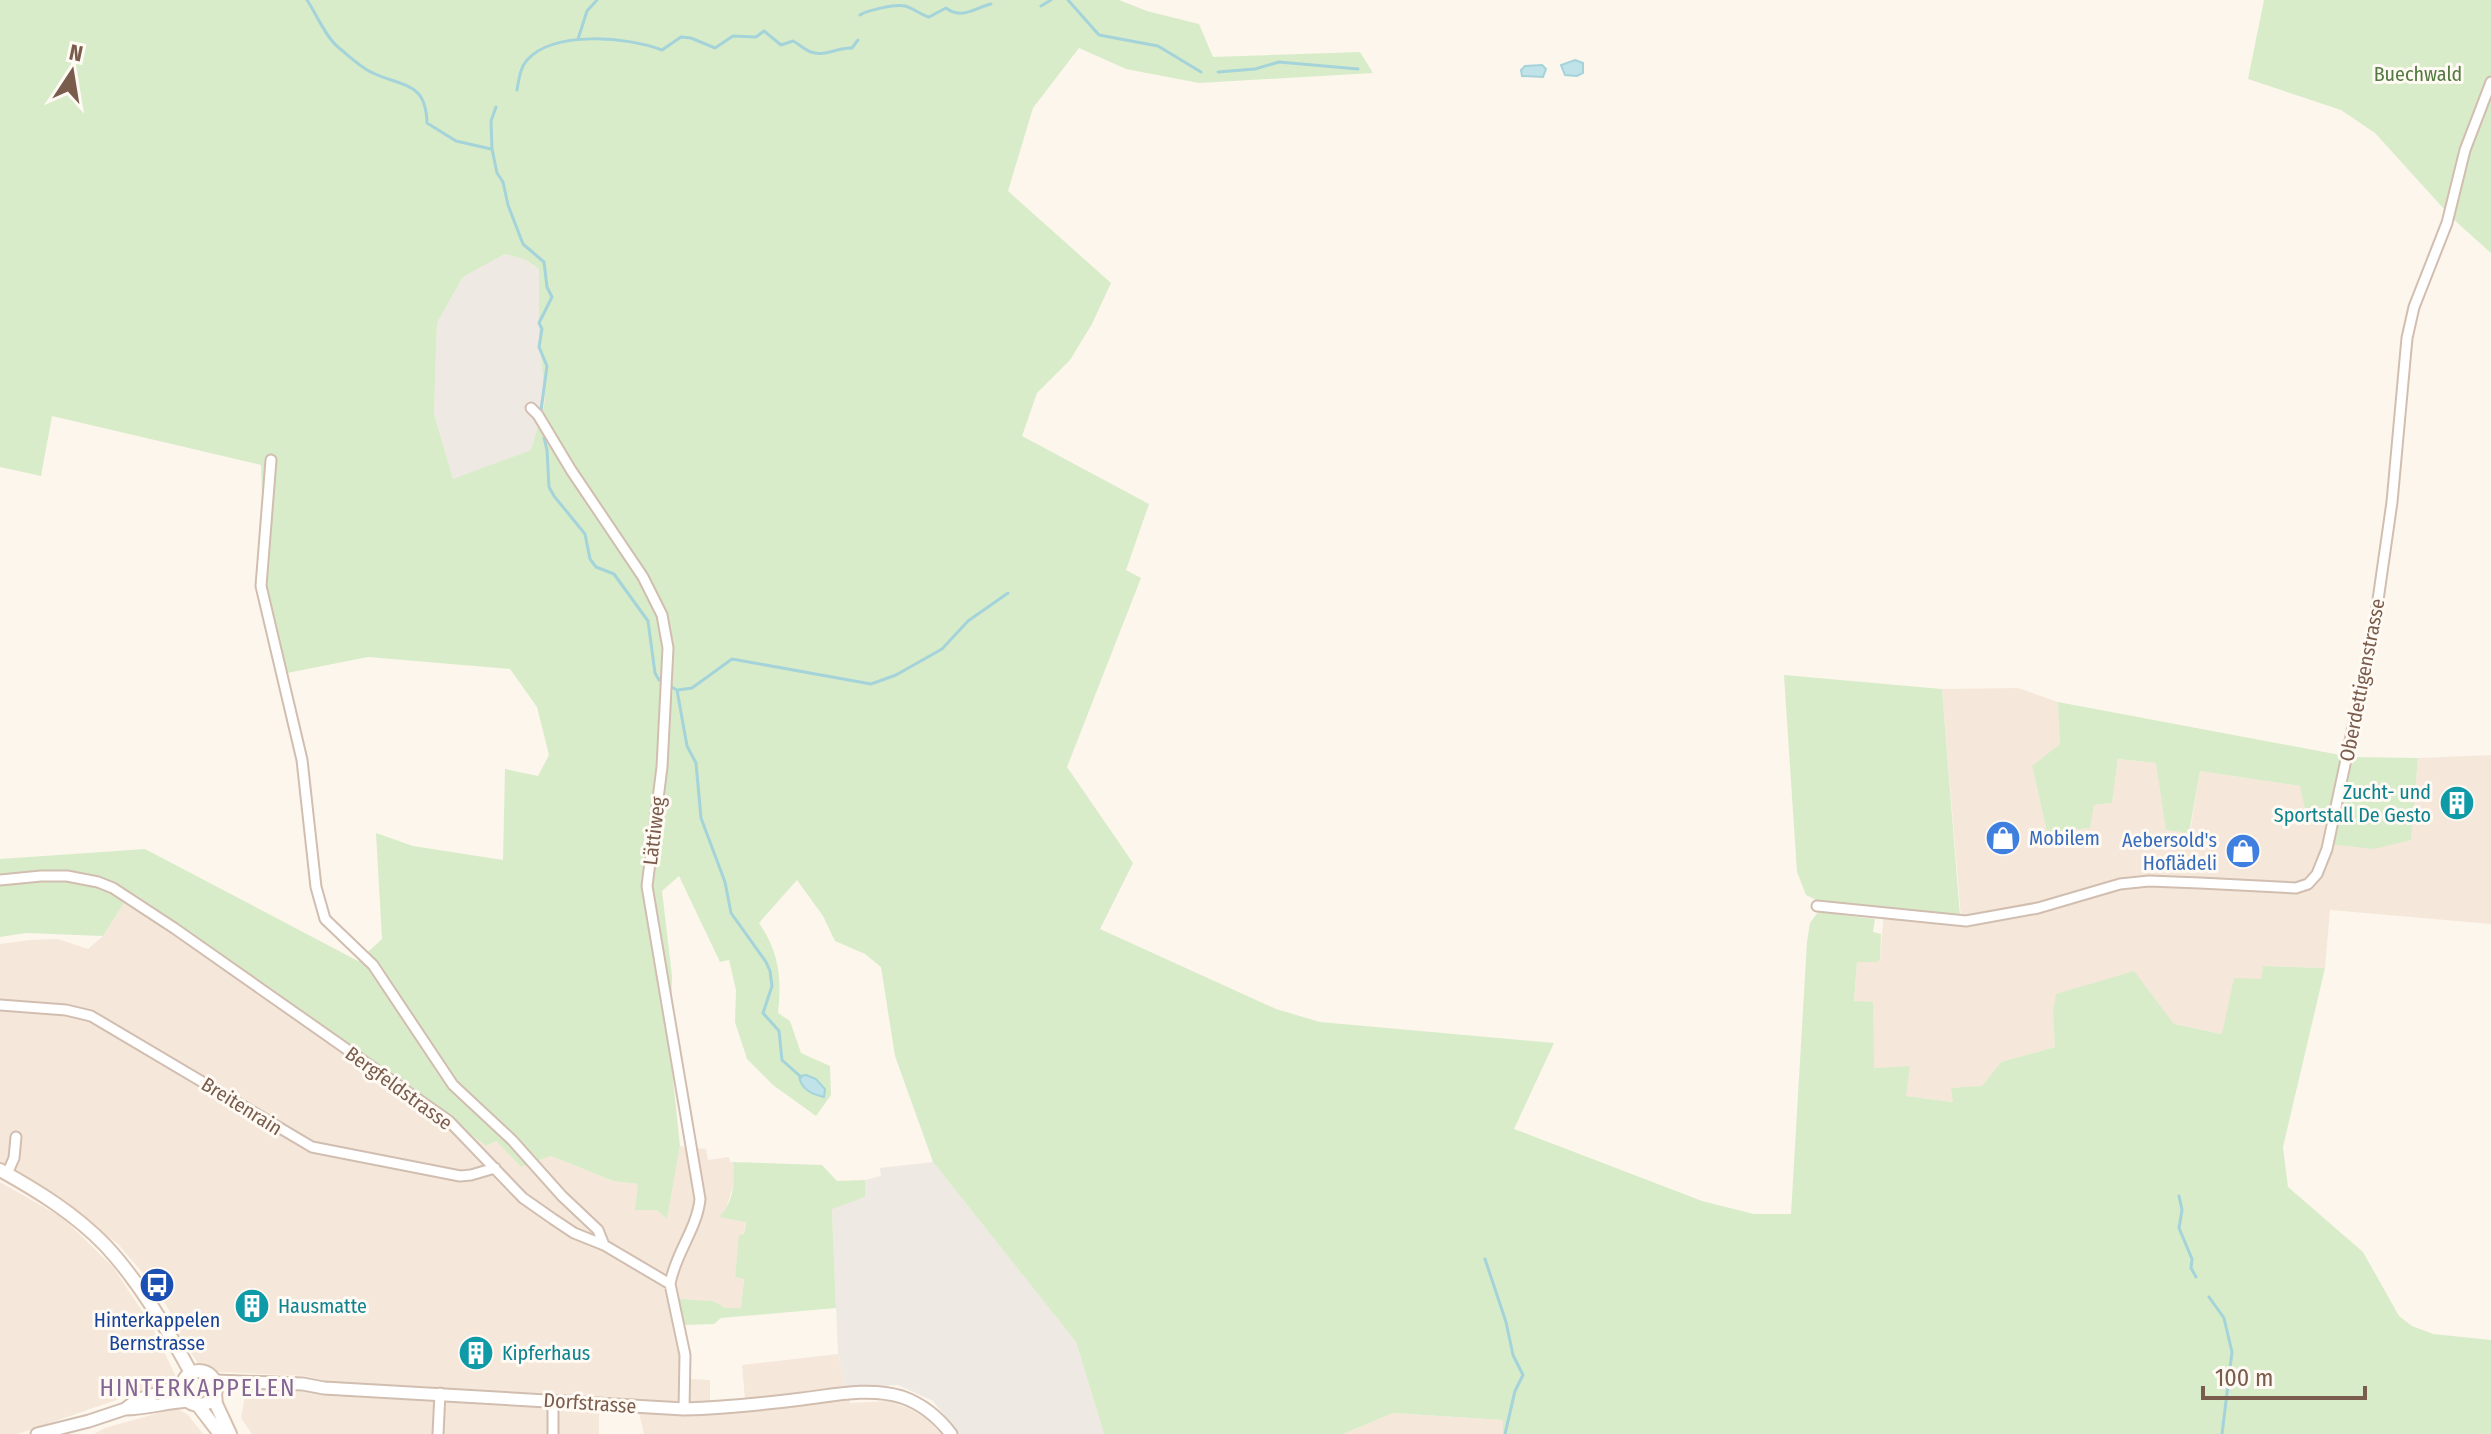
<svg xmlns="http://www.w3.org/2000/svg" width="2491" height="1434" viewBox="0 0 2491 1434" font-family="'Fira Sans Condensed',sans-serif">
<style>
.residential{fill:#f5e8da}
.industrial{fill:#efe9e4}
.green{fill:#d8ecc9;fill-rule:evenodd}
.water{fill:#bfe3e8;stroke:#a5d3da;stroke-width:2}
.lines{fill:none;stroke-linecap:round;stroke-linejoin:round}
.stream{stroke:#a5d3da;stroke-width:3}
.minor-casing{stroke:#d1beb0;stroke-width:13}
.tertiary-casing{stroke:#d1beb0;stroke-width:15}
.secondary-casing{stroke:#d6c0b0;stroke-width:16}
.minor{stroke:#fff;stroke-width:9}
.tertiary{stroke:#fff;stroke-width:11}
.secondary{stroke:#fff;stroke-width:12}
.labels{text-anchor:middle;stroke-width:6;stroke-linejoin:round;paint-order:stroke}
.park-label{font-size:20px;fill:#537a41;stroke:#fffaf3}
.street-label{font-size:20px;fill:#7a5c4d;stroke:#fffaf3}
.culture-label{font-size:20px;fill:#0d838f;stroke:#fffaf3;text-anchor:start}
.shop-label{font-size:20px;fill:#366cbe;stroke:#fffaf3;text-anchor:start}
.transit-label{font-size:20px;fill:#164399;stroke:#fffaf3}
.quarter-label{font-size:24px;letter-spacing:2px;fill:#846695;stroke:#fffaf3}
</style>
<rect width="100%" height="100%" fill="#fdf6ec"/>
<path class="residential" d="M2018,688L2058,702L2061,744L2032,766L2047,832L2094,805L2112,803L2118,759L2156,763L2190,832L2200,771L2300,786L2336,810L2411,839L2418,758L2491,755V924L2330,910L2325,968L2263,966L2261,979L2222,1034L2174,1024L2053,1014L2055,1047L2001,1062L1982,1087L1952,1088L1954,1102L1905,1096L1910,1067L1873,1068V1003L1854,1002L1857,961L1876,962L1880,960L1884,910L1961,918L1942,689Z
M131,892L243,967L392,1074L486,1146L496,1141L521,1167L551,1156L613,1181L639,1184L658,1210L667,1218L680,1146L706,1149L708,1160L729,1157L730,1162H733L735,1180L723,1218L746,1221L735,1277L744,1278L741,1309L726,1308L713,1301L679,1300L690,1358L691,1379L710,1380V1403L668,1404L327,1381L304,1376L219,1372L198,1363L175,1329L169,1310L154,1286L117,1243L0,1162V944L30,940L58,939L88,949L103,936Z
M0,1182L63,1218L113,1267L152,1326L177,1379L18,1434H0Z
M838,1354L846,1387L745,1400L742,1365Z
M246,1389L542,1402L599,1411V1434H252L241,1418Z
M849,1399L850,1403L888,1401L908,1408L927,1419L941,1434H644L639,1413L710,1415Z
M176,1408L188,1415L203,1434H94L105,1428Z
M1393,1413L1503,1420V1434H1343Z"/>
<path class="industrial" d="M505,254L526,260L539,269V335L545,401L531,450L453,480L434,414L437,323L463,277Z
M933,1162L1076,1342L1104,1434H958L933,1401L898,1385L846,1387L838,1354L832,1208L865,1197V1180L881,1176L880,1168Z"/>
<path class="green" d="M0,0H1119L1147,11L1199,24L1213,57L1360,52L1373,73L1199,83L1126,69L1079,48L1033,108L1008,191L1111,283L1092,324L1070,360L1037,393L1022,436L1149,504L1126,570L1141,578L1067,767L1133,863L1100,929L1276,1009L1320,1022L1554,1043L1514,1129L1702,1201L1754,1214H1791L1807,942L1810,923L1818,912L1875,919L1873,932L1881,934L1880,960L1876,962H1857L1854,1001L1873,1002L1874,1068L1910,1066L1906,1096L1953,1102L1951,1088L1982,1086L2001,1062L2055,1047L2053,1014L2056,994L2134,971L2174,1024L2222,1034L2234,978L2261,979L2263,966L2325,968L2283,1147L2288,1187L2363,1252L2399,1316L2412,1326L2433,1334L2491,1340V1434H1503V1420L1393,1413L1343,1434H1104L1076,1342L933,1162L895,1056L881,967L865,954L835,941L823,916L797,880L759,923C779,952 782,978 778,1013L790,1021L801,1053L830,1066L831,1095L816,1116L773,1085L747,1059L735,1022L736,990L729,960L720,962L679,876L662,891L672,976L670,1049L680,1146L667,1219L657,1210H635L638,1184L613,1181L551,1156L521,1167L496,1141L486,1146C370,1057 252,973 131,892L103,936L26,933L0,937V859L145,849L358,961L382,939L376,833L413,846L503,860L505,769L538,776L549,755L537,707L510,669L368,657L277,675L265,575L261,465L52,416L41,476L0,467ZM505,254L526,260L539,269V335L545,401L531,450L453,479L434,414L437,323L463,277Z
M2264,0H2491V253L2453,219L2375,133L2341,110L2248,79Z
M1784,675L1942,689L1960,916L1956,918L1822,903L1806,895L1797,872Z
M2058,702L2351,757L2418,758L2411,840L2374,849L2328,844L2336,811L2305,809L2300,786L2200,771L2189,833L2166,830L2156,763L2118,759L2112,803L2094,805L2090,828L2047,832L2032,766L2060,744Z
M733,1162L822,1165L837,1181L865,1180V1197L832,1209L836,1308L721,1318L714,1324L684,1325L679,1299L713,1301L726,1308H741L744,1279L735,1277L739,1235L744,1234L746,1222L723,1218L720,1216C734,1201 735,1181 733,1162Z"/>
<path class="water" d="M1575,60L1583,63V73L1577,76L1565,75L1561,65Z
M1542,65L1546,69L1543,77L1522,76L1521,70L1525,66Z
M806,1075L816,1079L825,1089L824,1097C811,1094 801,1089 799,1076Z"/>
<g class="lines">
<path class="stream" d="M307,0C317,15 325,36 338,47C348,55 361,68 373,73C402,87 426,81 427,123L456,141L491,149
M1068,0L1099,35L1158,46L1201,72
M1041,6L1051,0
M860,15C868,10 895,4 905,6C913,8 921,15 929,17L946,8C962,20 974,8 991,4
M578,39L587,11L597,0
M1218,72L1255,69L1279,62L1358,69
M517,90C519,79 520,68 527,60C554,30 629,37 662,50L681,37L691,38L715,48L733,36L756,37L764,31L781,45L793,41C799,44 805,50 811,52C825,57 838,47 852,48L858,40
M496,107L491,121L492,149L497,173L503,182L508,205L523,244L544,262L547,287L552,297L539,323L542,329L539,347L547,366L541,410
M544,438L547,450L549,487L554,496L585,534L590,559L596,567L614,574L648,621L655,673L659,680L677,690L687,746L696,763L701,818L725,882L731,913L766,962L770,971L772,986L763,1013L779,1031L782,1060L801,1077
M678,690L692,688L732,659L871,684L896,675L942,649L968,621L1008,593
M2179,1196L2182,1210L2179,1228L2192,1259L2191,1268L2196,1277
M1485,1259L1506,1322L1513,1355L1523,1375L1515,1391L1505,1434
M2209,1297L2224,1318L2232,1352L2222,1434"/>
<defs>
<path id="minor" d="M531,408L538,415L571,470L643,577L662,615L668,648L662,767L647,886L700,1199C697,1229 675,1254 670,1284
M271,460L261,586L302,760L316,887L325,919L373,965L453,1085L512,1140L562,1196L598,1230L604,1245
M0,880L41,876H67L98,882L113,888L174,928L449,1121L523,1198L553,1219L574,1233L604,1245L670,1284L685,1355L684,1409
M1817,906L1966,921L2038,908L2120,884L2149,881L2200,883L2296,888L2308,884L2317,874L2327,849L2374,628L2392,502L2407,338L2414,307L2447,223L2465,150L2491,82
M0,1005L66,1010L91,1016L312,1147L460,1176L471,1175L495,1168
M7,1174L14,1158L16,1137
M438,1434L440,1393
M553,1434V1400"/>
<path id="tertiary" d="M215,1381L303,1384L324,1388L684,1409C723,1408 762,1404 802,1399C834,1395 870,1387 902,1397C922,1404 938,1417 951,1434
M125,1409C147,1409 167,1402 189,1401
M37,1434L89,1421L125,1409L137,1400L182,1385"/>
<path id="secondary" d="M0,1170C38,1191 75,1214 105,1245C137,1279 169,1332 191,1373
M182 1388a17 17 0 1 1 34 0a17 17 0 1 1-34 0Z
M215,1394L216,1404L230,1434
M197,1404L220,1434"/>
</defs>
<use href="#minor" class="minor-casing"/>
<use href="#tertiary" class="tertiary-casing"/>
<use href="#secondary" class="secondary-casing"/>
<use href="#minor" class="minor"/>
<use href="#tertiary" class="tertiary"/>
<use href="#secondary" class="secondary"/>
</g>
<defs>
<symbol id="building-disc" viewBox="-11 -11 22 22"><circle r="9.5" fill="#0f9aa8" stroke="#fffaf3"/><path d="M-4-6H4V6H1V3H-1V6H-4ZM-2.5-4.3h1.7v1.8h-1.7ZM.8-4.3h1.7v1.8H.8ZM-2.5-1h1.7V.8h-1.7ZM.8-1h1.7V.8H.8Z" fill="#fff"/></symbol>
<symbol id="shop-disc" viewBox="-11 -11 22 22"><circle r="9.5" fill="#3f7fe0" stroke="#fffaf3"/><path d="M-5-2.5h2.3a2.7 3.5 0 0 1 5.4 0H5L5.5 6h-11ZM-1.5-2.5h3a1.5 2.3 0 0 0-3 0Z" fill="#fff"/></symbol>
<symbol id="bus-disc" viewBox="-11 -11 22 22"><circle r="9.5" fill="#1a4fb4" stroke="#fffaf3"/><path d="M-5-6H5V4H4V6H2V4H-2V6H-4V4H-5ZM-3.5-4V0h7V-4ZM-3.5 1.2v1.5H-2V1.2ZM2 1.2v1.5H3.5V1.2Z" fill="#fff"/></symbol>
</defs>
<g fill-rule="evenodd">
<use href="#building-disc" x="2437" y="783" width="40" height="40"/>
<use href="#shop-disc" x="1983" y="818" width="40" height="40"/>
<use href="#shop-disc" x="2223" y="831" width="40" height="40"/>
<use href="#bus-disc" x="137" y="1265" width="40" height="40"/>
<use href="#building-disc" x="232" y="1286" width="40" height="40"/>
<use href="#building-disc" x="456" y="1333" width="40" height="40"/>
</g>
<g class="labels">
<g class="park-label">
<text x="2418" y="81">Buechwald</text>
</g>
<g class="street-label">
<text transform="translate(2362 680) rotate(-79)" y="7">Oberdettigenstrasse</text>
<text transform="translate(654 831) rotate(-83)" y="7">Lättiweg</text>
<text transform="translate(399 1088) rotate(36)" y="7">Bergfeldstrasse</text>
<text transform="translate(242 1106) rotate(32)" y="7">Breitenrain</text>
<text transform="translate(590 1403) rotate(4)" y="7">Dorfstrasse</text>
</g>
<g class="culture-label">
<text x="2431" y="799" text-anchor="end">Zucht- und<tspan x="2431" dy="23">Sportstall De Gesto</tspan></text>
<text x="278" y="1313">Hausmatte</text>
<text x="502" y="1360">Kipferhaus</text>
</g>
<g class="shop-label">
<text x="2029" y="845">Mobilem</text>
<text x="2217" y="847" text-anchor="end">Aebersold's<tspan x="2217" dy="23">Hoflädeli</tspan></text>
</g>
<g class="transit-label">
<text x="157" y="1327">Hinterkappelen<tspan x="157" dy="23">Bernstrasse</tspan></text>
</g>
<g class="quarter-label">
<text x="198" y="1396">HINTERKAPPELEN</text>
</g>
</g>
<g transform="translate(72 72) rotate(12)" stroke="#fffaf3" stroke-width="6" paint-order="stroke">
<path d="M0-6L14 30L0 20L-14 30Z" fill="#7a5c4d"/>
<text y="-12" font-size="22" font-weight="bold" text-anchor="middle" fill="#7a5c4d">N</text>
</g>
<path d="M2203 1386v12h162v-12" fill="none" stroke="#7a5c4d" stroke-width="4"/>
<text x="2215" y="1386" font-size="24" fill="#7a5c4d" stroke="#fffaf3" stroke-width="6" paint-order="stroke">100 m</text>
</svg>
